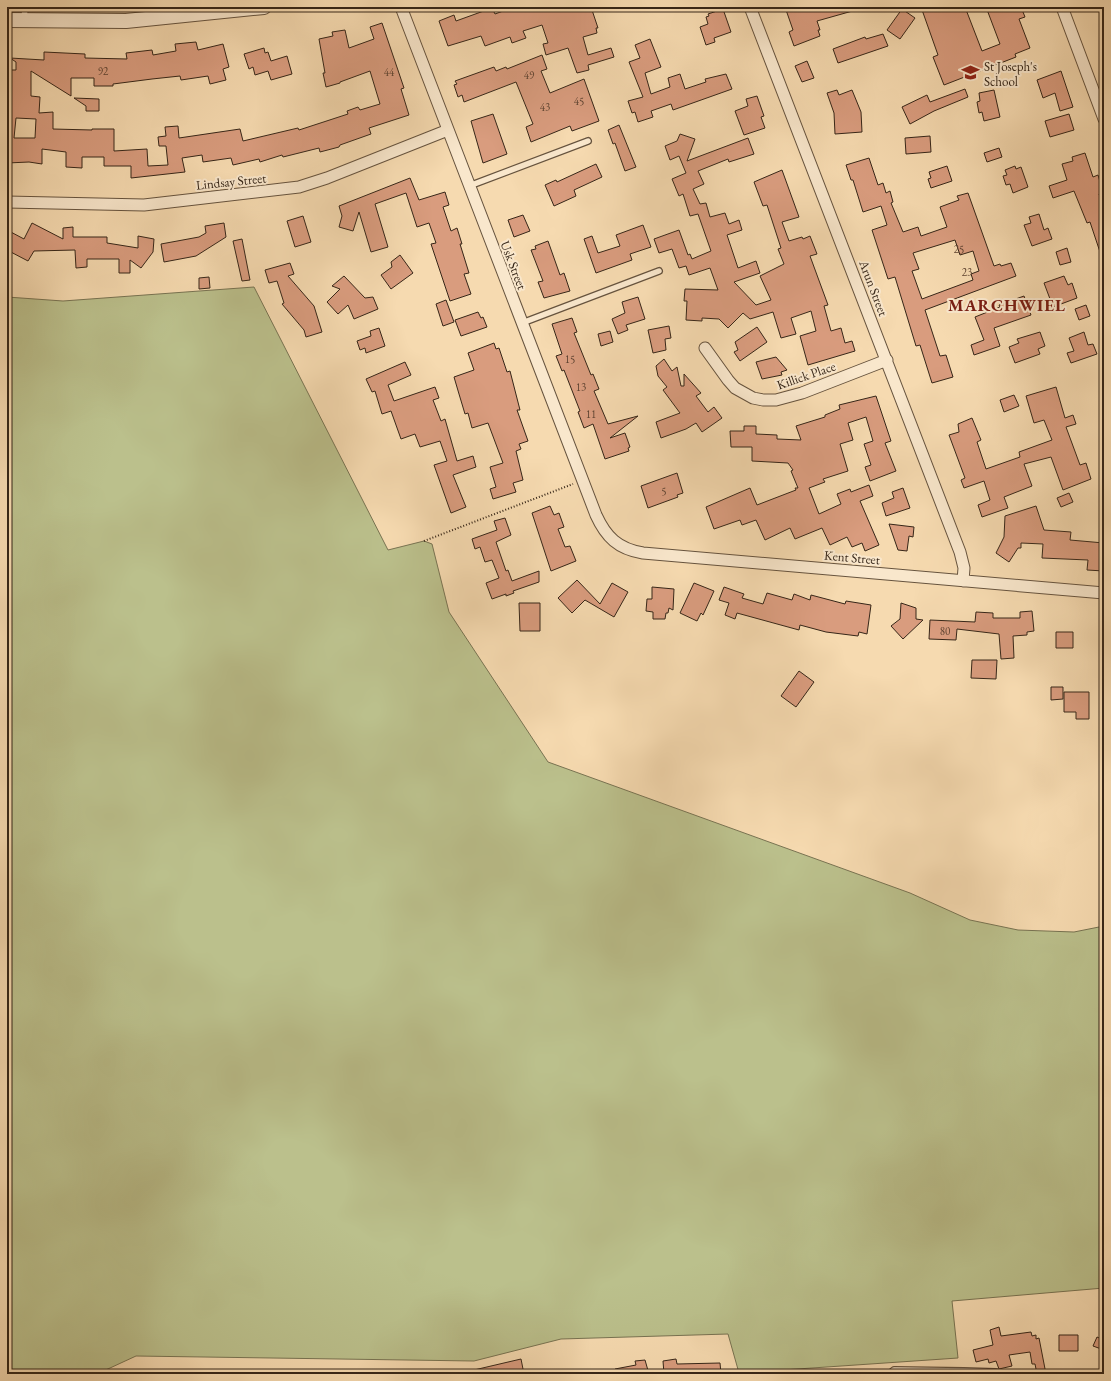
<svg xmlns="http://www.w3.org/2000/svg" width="1111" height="1381" viewBox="0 0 1111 1381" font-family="'EB Garamond',serif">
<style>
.green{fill:#bbc08c;stroke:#787352}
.building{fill:#d99c7e;stroke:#362618;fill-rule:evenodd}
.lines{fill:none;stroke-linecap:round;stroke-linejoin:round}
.service-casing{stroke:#66533e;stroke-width:8}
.minor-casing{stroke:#66533e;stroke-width:13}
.tertiary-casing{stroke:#66533e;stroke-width:16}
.path{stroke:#362618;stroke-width:2;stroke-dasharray:1 2;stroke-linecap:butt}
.service{stroke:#f9e7cc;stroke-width:5.5}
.minor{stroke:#f9e7cc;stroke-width:11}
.tertiary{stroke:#f9e7cc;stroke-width:14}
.labels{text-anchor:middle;stroke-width:4;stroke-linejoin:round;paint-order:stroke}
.number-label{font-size:11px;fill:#5f4432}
.poi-label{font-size:13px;fill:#362618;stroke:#f9e7cc;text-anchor:start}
.street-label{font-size:13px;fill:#362618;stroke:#f9e7cc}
.district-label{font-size:17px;font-weight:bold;letter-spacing:1px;fill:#7a1f14;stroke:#f9e7cc}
</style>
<rect width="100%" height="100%" fill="#f6dab0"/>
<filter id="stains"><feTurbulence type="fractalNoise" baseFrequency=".005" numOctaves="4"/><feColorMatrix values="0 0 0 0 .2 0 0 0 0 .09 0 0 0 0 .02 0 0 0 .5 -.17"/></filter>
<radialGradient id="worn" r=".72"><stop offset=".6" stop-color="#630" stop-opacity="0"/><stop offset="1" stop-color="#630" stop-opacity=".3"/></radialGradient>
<path class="green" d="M254,287L388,550L424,541L432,544L449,612L548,762L910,893L970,920L1018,930L1074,932L1104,926V1288L952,1301L958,1358L739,1373L728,1334L561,1339L474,1361L136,1356L97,1374H7V297L63,301Z"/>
<path class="building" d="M514,7H591L598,28H596L597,33L583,37L588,55L611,48L614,57L588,65L589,70L577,73L568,48L546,55L543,44L548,43L542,25L523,31L526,38L512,43L510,37L485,46L481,36L448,46L439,21L454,15L456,21L492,8L495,14Z
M785,7H856V10L817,21L820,30H818L820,36L794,46L789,32L793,30Z
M921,7H965L982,51L1000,44L986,7H1021L1025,17L1019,19L1030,48L1015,54L1016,57L944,85L933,57L938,55Z
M723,9L731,32L714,38L715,42L706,45L700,27L708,24L706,17L709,16L708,14Z
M902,9L915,18L900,39L887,30Z
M382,23L404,88L401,89L409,115L369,128L371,134L340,145L339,147L320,152L319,148L283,157L282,155L260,162L259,159L233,165L231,158L203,162L202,155L182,158L185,172L131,178V166H104V157H82V168L66,167V152L42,149V164L29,162L7,163L8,70H16V62L10,58L44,60V52L85,54V58L127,59L126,53L152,50L153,55L176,51L175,44L196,42L198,50L223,44L229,67L223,69L226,80L210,84L208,76L181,80L180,76L152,79L113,84V86H94V78H71V96L31,71V96L40,97L39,113L53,112V129L92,130V129H114V151L147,149L148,166L168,165L166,146H159L158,137L166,136L165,127L178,126L179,138L240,129L243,141L298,128L299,130L348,114L347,111L358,107L360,110L380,104L370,71L340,82V83L326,87L323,73H325L319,39L333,36L332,32L345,30L349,48L374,39L370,27ZM16,118L36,119L35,138H14Z
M883,34L888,46L838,63L833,49L865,37L866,39Z
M650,39L661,67L645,73L651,94L670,87L668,78L680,74L685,89L706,82L705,79L726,74L732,89L673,110L671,104L651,111L653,117L638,122L635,112L632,113L628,101L643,97L629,62L640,58L635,45Z
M264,48L265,53L268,52L271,61L287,56L292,74L271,80L268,71L255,75L253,67L249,69L244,54Z
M542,55L547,69L541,71L550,93L584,79L599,121L572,131L570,126L531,142L526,127L533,124L516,82L464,102L462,95L458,97L454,85L457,84L455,81L494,67L496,71L506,67L507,69Z
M807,61L814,78L802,82L795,66Z
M1061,71L1073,107L1060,111L1055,93L1043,98L1037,80Z
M965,89L968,97L934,111L910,124L902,107L927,95L930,102Z
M837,90L839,95L852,90L861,112L862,132L835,134L834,113L827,93Z
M994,90L1000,117L984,121L982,112L979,113L977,102L980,101L979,93Z
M757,96L764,116L761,117L765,128L744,135L735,111L748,106L746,99Z
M74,98L99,99V111H86V106Z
M493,114L507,154L483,163L471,121Z
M1069,114L1074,130L1050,137L1045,121Z
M619,125L636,167L625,171L615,143L613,144L608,130Z
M680,134L695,139L687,161L748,138L754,154L729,162L728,159L698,171L704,184L693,189L700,204L706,203L710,217L725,213L729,224L739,220L742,230L727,235L738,268L756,261L760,273L734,282L756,305L771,300L760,276L784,264L778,249L781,248L767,205L763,206L754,182L782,170L799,217L782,222L789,241L802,237L803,239L810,236L817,254L810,256L828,305L824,306L831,331L841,328L845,343L852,341L855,351L808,365L800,336L816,331L811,311L791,318L796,334L781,338L773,312L750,319L743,313L728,328L719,319L702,318V321L686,320L687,301H684L685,289L718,290L710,268L689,275L686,266L679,268L672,249L659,253L654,239L679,230L688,255L690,254L692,259L711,251L698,214L690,216L683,194L679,196L672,179L686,173L679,156L670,160L665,146L677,141Z
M930,136L931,152L906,154L905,138Z
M999,148L1002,157L987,162L984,153Z
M1085,153L1093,177L1098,175L1103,192L1099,194L1104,207V258H1102L1090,222L1087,223L1074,191L1053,198L1049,186L1067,180L1062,164L1073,161L1072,157Z
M869,158L878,185L883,183L886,193L890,191L893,202L891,203L903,232L918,227L921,236L947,227L940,207L959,200L957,196L968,193L994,266L1000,264L1001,266L1011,263L1016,276L925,310L940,356L946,355L953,377L932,383L920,345L916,346L895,277L888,279L872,230L887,225L881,206L863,212L853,180H851L846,165ZM955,240L960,255L973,251L979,271L971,274L973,280L922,299L912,271L919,269L913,253Z
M596,164L602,177L574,190L576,196L554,206L545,185L556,180L557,182Z
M947,166L952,181L931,188L928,179L931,178L929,172Z
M1015,166L1016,169L1021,167L1028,187L1013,193L1010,184L1006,185L1003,176L1007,175L1005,170Z
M410,178L419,200L445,192L449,205L443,207L451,231L457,228L462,244H460L469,273L464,274L471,294L450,301L431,244L436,243L429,223L417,227L406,193L375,204L388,247L371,252L359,212L353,231L339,227L342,216L339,206Z
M1039,214L1044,230L1048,228L1052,239L1032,246L1024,225L1031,223L1029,217Z
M523,215L530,231L514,237L508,220Z
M303,216L311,242L295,247L287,221Z
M32,223L63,239V228L73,227V237H107V243L138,248V236L154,239L153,252L141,268L130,260V273H119V259H87V267L76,268L75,250L34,251L28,261L7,250V230L24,239Z
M224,223L226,237L196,256L164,262L161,244L199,237L206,233L205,226Z
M643,225L651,247L630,254L632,260L596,273L584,239L592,236L598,253L620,246L616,235Z
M242,239L250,280L242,281L233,241Z
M548,241L560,275L564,273L570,291L544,298L538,282L543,281L531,250L536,249L535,246Z
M1067,248L1071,262L1060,265L1056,252Z
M400,255L413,273L391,289L381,275L392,267L391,262Z
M290,263L294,274L288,276L314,306L322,332L306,337L304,330L282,304L284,303L277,281L269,283L265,270Z
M344,276L365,298L373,297L378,309L354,319L348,305L338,314L327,302L340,289L332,286Z
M1064,276L1068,285L1072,283L1077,298L1053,307L1044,283Z
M209,277L210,288L199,289V278Z
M1024,296L1031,315L994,328L1000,346L974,355L971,345L984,340L975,317L1000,307L999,305Z
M638,297L645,319L626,325L628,330L618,334L612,319L625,313L622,302Z
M446,300L454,322L443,326L436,304Z
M1086,305L1090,316L1079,320L1075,309Z
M478,312L481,318L483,317L487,327L461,336L455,320Z
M572,318L577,332L574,333L591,375L593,374L599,389L594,391L608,424L638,416L610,438L625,433L630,447L628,448L629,451L605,459L593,424L584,428L578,412L580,411L564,370L562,371L556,356L562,354L552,324Z
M669,326L671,338L665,339L666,350L653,353L648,330Z
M757,327L767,342L740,361L734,352L738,350L735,342Z
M379,328L385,346L366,353L365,348L360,350L357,341L371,336L370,331Z
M610,331L613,342L601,346L598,334Z
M1040,332L1045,346L1038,349L1040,354L1015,363L1009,347L1019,343L1017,339Z
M1084,332L1088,345L1093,344L1097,354L1071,363L1067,353L1074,351L1069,338Z
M494,343L496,349L499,348L507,372L510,371L520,410H517L528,441L519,444L521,449L516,451L523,480L513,483L516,492L493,499L490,489L496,487L490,467L503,463L488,423L472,428L468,413L465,414L459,394L454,377L474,370L468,353Z
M776,357L787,370L781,372L782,375L762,379L756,362Z
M664,359L672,371L677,367L681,386H684V374L701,393L696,396L708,412L714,407L722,418L702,432L696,423L686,429L661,438L656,422L680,413L663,390L667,387L658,376L656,366Z
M405,362L411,375L388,385L394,401L435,387L439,398L433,400L441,421L445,419L457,461L473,456L476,467L453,475L466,507L451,513L434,465L447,461L440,441L420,447L415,434L401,439L391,411L382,414L375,391L372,392L366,379Z
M1056,387L1065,418L1073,415L1076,424L1066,427L1080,465L1086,463L1091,479L1063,490L1051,457L1024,464L1032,486L1004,497L1008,508L982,517L978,505L990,500L984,481L964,488L961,480L965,478L949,435L959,432L958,424L972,418L981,440L977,442L986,469L1020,457L1019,452L1052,440L1044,420L1034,423L1026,396Z
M1014,395L1019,406L1004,412L1000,400Z
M876,396L891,441L885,443L896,471L870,481L865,467L871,465L864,444L873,441L866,417L848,423L853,440L840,444L848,471L823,479L825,482L809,488L819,514L841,504L837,494L850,489L851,492L869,485L873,496L860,501L879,545L865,551L862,543L852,547L847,537L830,545L822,528L795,539L790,528L765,540L756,520L742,525L740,520L714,529L706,507L750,488L757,505L796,490L795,488H798L791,471L793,470L788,463L752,461V447H731L730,431H744V426H756V434L777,435V439L801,440L796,426L825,417V415L840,409L839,405Z
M677,473L683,493L677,495L678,497L648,508L641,486Z
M903,488L910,508L886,516L882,503L894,498L892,492Z
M1069,493L1073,502L1061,507L1057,498Z
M550,506L554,515L559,513L564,527L558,529L565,547L570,546L576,561L551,571L532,513Z
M1036,506L1044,530L1071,532L1070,540L1104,543V571L1087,570L1088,560L1042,558L1043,544L1021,543V548H1018L1009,562L996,553L1004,537L1005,516Z
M505,518L511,535L496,542L506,571L508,570L512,581L539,571V582L513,591L514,593L506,596V594L492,599L486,583L499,578L492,560L485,562L480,547L475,549L472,539L497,530L494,521Z
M889,524L914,527L913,537L909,536L907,551L898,550Z
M577,580L600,604L612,583L628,592L614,617L585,600L572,613L558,598Z
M694,583L714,591L703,615L701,613L697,621L680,613Z
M652,587L674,589L673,610L669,608L668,613H666L665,619H653V612L646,611L647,599H652Z
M724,587L744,594L742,598L763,604L767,593L792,600L794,594L810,600L811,595L845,604L846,601L871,605L867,634L859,632L858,636L826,632L800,625L799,630L737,613L735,619L725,615L729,603L719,600Z
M519,603H540V631H520Z
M901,603L916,608V619L923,620L903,639L891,626L900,619Z
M1032,611L1034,631L1027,632V635L1013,636L1014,658L1001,659L999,634L957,629L956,640L929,639L930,620L975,622L976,612L993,613V618H1020V612Z
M1056,632H1073V648H1056Z
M972,660H997L996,679L971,678Z
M799,671L814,682L796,707L781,696Z
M1051,687H1063V699L1051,700Z
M1064,692H1089V719H1076V712H1064Z
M999,1327L1001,1336L1031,1332L1032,1336L1036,1335V1339L1039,1338L1046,1374H1037L1035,1364H1032L1030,1352L1009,1355L1012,1366L999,1369L996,1361L989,1363L988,1359L976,1362L973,1350L993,1345L990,1330Z
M1059,1335H1078V1351H1059Z
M1097,1337L1104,1340V1350L1093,1346Z
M521,1359L524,1374H474V1370Z
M676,1359L677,1364L720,1363L721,1374H664L663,1361Z
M645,1360L649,1374H615V1369L636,1365L635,1361Z"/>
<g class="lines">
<defs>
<path id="service" d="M24,20L25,7
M469,186L588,141
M522,323L659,271
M889,1374L894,1370L964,1371L996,1372L1001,1374"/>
<path id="minor" d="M401,7L596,515C606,537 618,549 643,553L1104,593
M750,7L960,552L964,568L963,581
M1062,7L1104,119
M7,202L144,205L299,187L327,178L448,130
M705,348L728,380L735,388L753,398L763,400H776L802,393L887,360"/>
<path id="tertiary" d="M7,20L126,21L264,7"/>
</defs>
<use href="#service" class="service-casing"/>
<use href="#minor" class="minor-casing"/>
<use href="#tertiary" class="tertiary-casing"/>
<path class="path" d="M424,541L573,484"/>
<use href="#service" class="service"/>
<use href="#minor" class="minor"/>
<use href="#tertiary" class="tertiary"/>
</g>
<defs>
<symbol id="school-bare" viewBox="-9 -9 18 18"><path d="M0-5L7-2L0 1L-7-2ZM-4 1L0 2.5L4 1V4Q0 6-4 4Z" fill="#8f2418" stroke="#f9e7cc" stroke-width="2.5" paint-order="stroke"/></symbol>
</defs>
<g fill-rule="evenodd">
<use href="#school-bare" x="958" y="60" width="25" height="25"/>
</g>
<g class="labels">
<g class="number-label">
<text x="103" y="75">92</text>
<text x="389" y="76">44</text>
<text x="529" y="79">49</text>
<text x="579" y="105">45</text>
<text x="545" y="111">43</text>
<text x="959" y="253">25</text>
<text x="967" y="276">23</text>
<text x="570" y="363">15</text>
<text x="581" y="391">13</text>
<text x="591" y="418">11</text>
<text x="664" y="495">5</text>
<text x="945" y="635">80</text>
</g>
<g class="poi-label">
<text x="984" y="71">St Joseph's<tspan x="984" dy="15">School</tspan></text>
</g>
<g class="street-label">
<text transform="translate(231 181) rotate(-6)" y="5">Lindsay Street</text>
<text transform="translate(514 265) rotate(69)" y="5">Usk Street</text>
<text transform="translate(874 288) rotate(69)" y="5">Arun Street</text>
<text transform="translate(806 375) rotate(-19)" y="5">Killick Place</text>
<text transform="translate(852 557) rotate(5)" y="5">Kent Street</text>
</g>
<g class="district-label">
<text x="1007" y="311">MARCHWIEL</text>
</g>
</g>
<rect width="1111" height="1381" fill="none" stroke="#f6dab0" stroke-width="24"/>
<rect x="8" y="8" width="1095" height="1365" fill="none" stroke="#362618" stroke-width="2"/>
<rect x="12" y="12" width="1087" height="1357" fill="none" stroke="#362618"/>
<rect width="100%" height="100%" filter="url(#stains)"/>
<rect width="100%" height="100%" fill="url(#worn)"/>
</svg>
